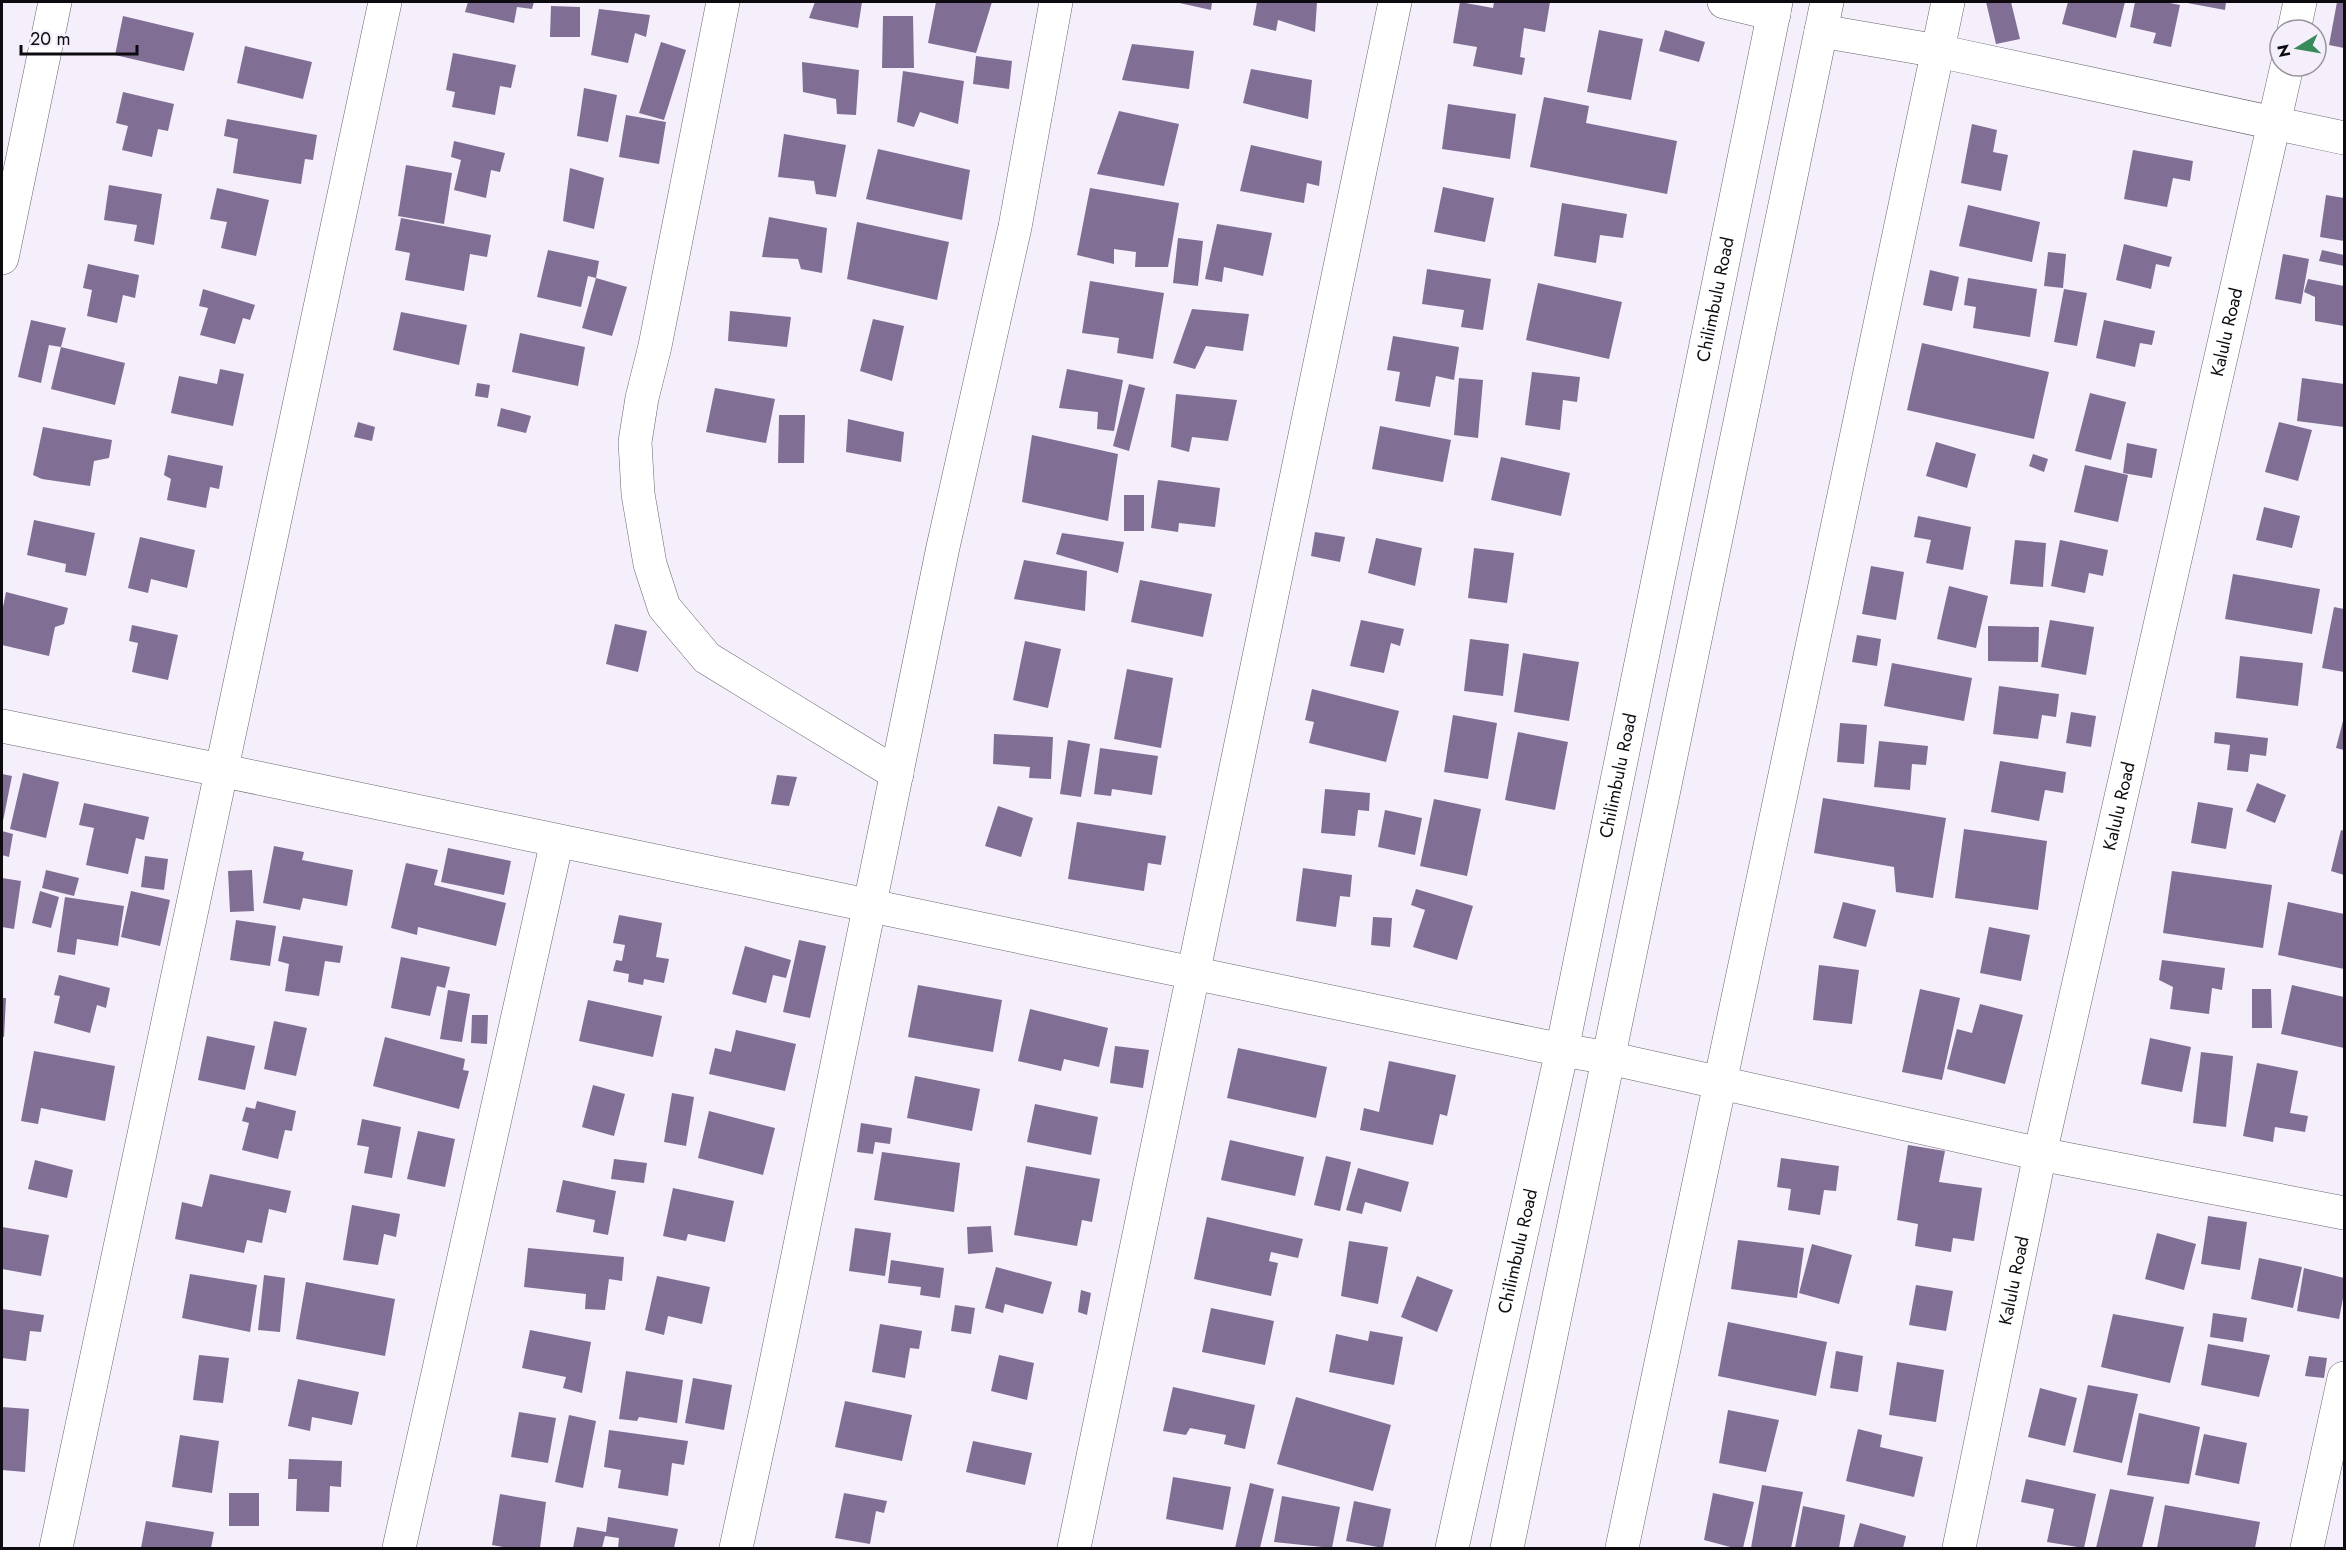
<svg xmlns="http://www.w3.org/2000/svg" width="2346" height="1550" viewBox="0 0 2346 1550" font-family="Jost,sans-serif">
<style>
.building{fill:#806e95}
.lines{fill:none;stroke-linecap:round;stroke-linejoin:round}
.street-casing{stroke:#68646d;stroke-width:34}
.secondary-casing{stroke:#68646d;stroke-width:34}
.street{stroke:#fff;stroke-width:33}
.secondary{stroke:#fff;stroke-width:33}
.labels{text-anchor:middle;stroke-width:4.5;stroke-linejoin:round;paint-order:stroke}
.street-label{font-size:18px;fill:#0d0b0f;stroke:#f4effa}
</style>
<rect width="100%" height="100%" fill="#f4effa"/>
<path class="building" d="M468,2H534L532,9L517,7L514,23L465,12Z
M815,2H862L858,28L809,18Z
M936,2H992L976,53L928,43Z
M1175,2H1212L1211,10Z
M1257,2H1317L1315,32L1278,20L1276,31L1253,25Z
M1460,2L1493,8L1494,2H1550L1545,32L1524,28L1520,57L1525,58L1522,75L1473,66L1477,47L1453,43Z
M1986,2H2011L2020,39L1996,44Z
M2068,2H2125L2116,38L2062,24Z
M2135,2H2165L2180,5L2171,47L2153,43L2156,33L2130,27Z
M2182,2H2226L2225,10Z
M2337,2H2344V48L2329,45Z
M551,6L580,7V37H550Z
M599,9L650,15L646,37L635,33L628,63L591,55Z
M123,16L194,33L184,71L115,55Z
M883,16H913L914,68H882Z
M1599,30L1643,39L1631,100L1587,92Z
M1665,30L1705,42L1699,62L1659,51Z
M661,42L686,50L664,120L639,113Z
M1132,44L1194,51L1189,89L1122,80Z
M245,46L312,62L303,99L237,83Z
M453,53L516,65L511,88L500,86L495,115L452,107L455,92L446,90Z
M976,56L1012,61L1009,89L973,84Z
M802,62L859,70L856,115L837,114L836,99L803,92Z
M1251,69L1312,80L1308,119L1243,103Z
M903,71L964,81L958,124L920,112L914,127L897,122Z
M584,88L617,95L608,142L577,136Z
M123,92L174,104L168,131L158,129L152,157L122,150L128,126L116,123Z
M1544,97L1589,106L1586,123L1677,141L1667,194L1530,167Z
M1448,104L1516,114L1510,159L1442,149Z
M1119,111L1179,124L1164,186L1097,174Z
M626,115L666,122L659,164L619,157Z
M227,119L317,135L313,160L305,159L301,184L233,173L238,139L224,136Z
M1972,124L1997,130L1993,152L2008,155L2001,191L1961,183Z
M784,134L846,145L836,197L816,194L814,181L778,177Z
M454,141L505,153L500,172L491,170L486,198L454,190L461,160L451,157Z
M1251,145L1322,161L1319,186L1307,183L1304,203L1240,191Z
M878,149L970,170L962,220L866,199Z
M2133,150L2193,161L2190,181L2173,178L2167,207L2124,199Z
M406,165L452,173L444,224L398,216Z
M570,168L604,178L594,229L563,221Z
M109,185L162,194L154,245L134,241L137,225L104,220Z
M1443,187L1494,198L1485,242L1434,232Z
M217,188L269,200L256,256L221,248L227,222L210,219Z
M1090,188L1179,203L1168,267H1135L1136,252L1114,249V264L1077,255Z
M2326,195L2344,198V241L2320,237Z
M1562,203L1627,214L1623,238L1600,235L1596,263L1554,256Z
M1968,205L2040,222L2032,262L1959,246Z
M769,217L827,228L822,273L801,269L798,259L762,257Z
M401,218L491,235L487,257L470,254L464,291L405,280L410,253L395,250Z
M857,222L949,242L937,300L847,279Z
M1217,224L1272,233L1263,276L1224,267L1222,282L1205,279Z
M1178,238L1203,241L1198,286L1173,283Z
M2124,244L2172,257L2169,267L2156,264L2151,289L2116,280Z
M548,250L599,261L596,278L627,287L612,336L582,328L596,278L588,276L581,307L537,297Z
M2322,250L2344,255V266L2319,261Z
M2048,252L2066,254L2063,288L2044,286Z
M2283,254L2309,259L2301,304L2275,299Z
M88,264L139,275L135,298L123,295L117,323L87,316L92,290L83,288Z
M1427,269L1491,279L1483,330L1461,327L1464,310L1422,304Z
M1930,270L1959,277L1952,311L1923,305Z
M1968,278L2037,289L2030,337L1973,328L1976,307L1964,305Z
M2308,279L2344,286V326L2315,321V297L2304,292Z
M1090,281L1164,293L1153,359L1117,353L1119,338L1082,333Z
M1538,283L1622,302L1609,359L1526,340Z
M203,289L255,305L250,320L243,318L235,344L200,335L208,308L199,306Z
M2064,289L2087,293L2077,346L2054,342Z
M1192,309L1249,314L1243,351L1206,346L1195,369L1173,363Z
M730,311L791,317L787,347L728,341Z
M401,312L467,325L459,365L393,350Z
M873,319L904,326L892,381L860,371Z
M31,320L66,328L61,347L49,345L41,383L18,377Z
M2104,320L2155,331L2152,345L2140,343L2135,367L2096,358Z
M520,333L585,347L578,386L512,372Z
M1393,336L1459,347L1454,380L1436,376L1430,407L1395,401L1400,372L1387,370Z
M1922,343L2049,372L2034,439L1907,410Z
M61,347L125,363L115,405L51,389Z
M220,369L244,374L233,426L171,413L179,376L217,384Z
M1067,369L1123,380L1114,431L1097,429L1098,412L1059,408Z
M1532,372L1580,377L1577,402L1563,400L1560,430L1525,425Z
M1459,378L1483,380L1478,438L1454,435Z
M2302,378L2344,384V427L2297,421Z
M477,383L490,385L488,398L475,396Z
M1129,384L1145,388L1129,451L1113,446Z
M715,388L775,399L766,443L706,432Z
M2090,393L2126,402L2111,460L2075,451Z
M1176,394L1237,400L1228,441L1192,437L1189,452L1171,447Z
M501,408L531,416L526,433L497,426Z
M779,415H805L804,463H778Z
M848,419L904,432L901,462L846,452Z
M358,422L375,427L372,441L354,437Z
M2279,422L2312,430L2298,481L2265,472Z
M1380,426L1451,440L1443,482L1372,469Z
M43,427L112,440L109,458L94,461L90,486L42,479L33,475Z
M1032,435L1118,454L1108,521L1022,502Z
M1936,442L1976,454L1967,488L1926,476Z
M2127,443L2157,449L2152,478L2123,473Z
M2033,454L2048,459L2044,472L2029,466Z
M168,455L223,466L219,489L210,487L206,508L167,500L171,479L164,475Z
M1501,457L1570,473L1561,516L1491,500Z
M2085,465L2128,475L2118,522L2074,512Z
M1158,480L1220,488L1215,527L1179,523L1178,532L1151,528Z
M1124,495H1144V531H1124Z
M2264,507L2300,516L2292,548L2256,540Z
M1918,516L1971,527L1963,570L1926,563L1931,540L1914,537Z
M34,520L95,533L86,576L65,572L66,564L27,555Z
M1315,532L1345,537L1340,562L1311,556Z
M1062,533L1124,542L1118,573L1056,554Z
M140,537L195,550L187,588L151,579L148,593L128,588Z
M1376,538L1422,548L1415,586L1368,573Z
M2015,540L2046,543L2043,587L2010,584Z
M2060,540L2108,550L2103,576L2089,573L2085,593L2051,586Z
M1474,548L1514,553L1507,603L1468,598Z
M1024,560L1087,571L1085,611L1014,599Z
M1871,566L1904,572L1896,620L1862,614Z
M2233,574L2320,589L2312,634L2225,619Z
M1140,580L1212,594L1203,637L1131,622Z
M1949,586L1988,596L1976,648L1937,639Z
M6,592L68,608L64,624L55,627L49,656L2,645V612Z
M2334,607L2344,609V672L2322,668Z
M1361,620L1404,629L1400,646L1391,643L1384,673L1350,666Z
M2050,620L2094,627L2086,675L2041,667Z
M615,624L647,631L638,672L606,664Z
M132,625L178,635L168,680L132,672L138,643L129,641Z
M1988,626L2039,627L2038,662L1988,661Z
M1857,635L1881,639L1877,666L1852,662Z
M1470,639L1509,644L1503,696L1464,691Z
M1025,641L1061,649L1048,708L1013,700Z
M1523,653L1579,662L1569,721L1514,712Z
M2240,656L2303,663L2298,706L2236,698Z
M1892,663L1972,678L1964,721L1884,706Z
M1127,669L1173,678L1161,748L1114,739Z
M1999,686L2059,694L2056,717L2042,715L2038,739L1993,734Z
M1312,689L1399,711L1386,762L1309,743L1314,722L1305,720Z
M2071,712L2096,716L2091,747L2066,743Z
M1453,715L1497,723L1488,779L1444,772Z
M2344,717V750L2336,748Z
M1840,723L1867,725L1864,764L1837,762Z
M1518,732L1568,742L1555,810L1505,800Z
M2215,732L2268,738L2266,756L2250,754L2248,772L2227,770L2230,745L2214,743Z
M994,734L1053,737L1051,779L1029,778L1030,767L993,764Z
M1068,740L1090,744L1081,797L1060,794Z
M1879,741L1928,746L1926,765L1912,764L1910,790L1874,787Z
M1100,748L1158,756L1152,795L1112,789L1111,796L1094,794Z
M2000,761L2066,772L2063,793L2045,790L2039,821L1991,812Z
M23,773L59,782L46,838L10,829Z
M2,774L12,776L3,821H2Z
M777,775L797,777L789,806L771,804Z
M2257,783L2286,795L2275,823L2246,811Z
M1325,789L1370,793L1369,811L1358,810L1355,836L1321,833Z
M1823,798L1946,818L1933,898L1896,892L1894,867L1814,853Z
M1434,799L1481,809L1467,876L1420,866Z
M2198,802L2233,808L2226,849L2191,843Z
M84,803L149,817L144,840L136,838L128,874L86,865L94,828L79,825Z
M998,806L1033,818L1021,857L985,846Z
M1385,810L1422,818L1415,855L1378,847Z
M1077,822L1166,836L1161,865L1148,863L1144,891L1068,879Z
M1964,829L2047,841L2038,910L1955,898Z
M2341,830L2344,831V875L2331,871Z
M2,831L13,834L9,857L2,855Z
M274,846L304,852L302,860L353,870L347,906L303,898L300,910L263,903Z
M448,848L511,861L504,895L441,882Z
M145,856L168,859L164,890L141,887Z
M406,863L438,870L434,885L506,903L496,946L418,927L417,935L391,928Z
M1303,868L1352,875L1350,897L1340,896L1336,927L1296,921Z
M46,870L79,878L74,896L42,888Z
M252,870L254,911L230,912L228,871Z
M2172,871L2272,885L2263,948L2163,933Z
M2,878L21,881L14,929L2,927Z
M1416,889L1473,906L1457,960L1413,947L1425,910L1411,905Z
M40,891L59,897L51,928L32,923Z
M131,891L170,900L160,946L121,937Z
M65,897L124,906L118,946L77,939L75,955L57,952Z
M1843,902L1876,910L1866,947L1833,938Z
M2288,902L2344,914V969L2278,955Z
M619,915L662,923L656,957L669,959L664,983L644,979L643,985L628,982L629,974L613,971L616,960L622,961L625,945L613,943Z
M1373,917L1392,918L1390,947L1371,945Z
M236,920L276,926L270,966L230,960Z
M1989,927L2030,935L2021,981L1980,973Z
M283,936L343,946L340,963L325,961L319,996L285,991L289,964L278,961Z
M799,940L826,946L810,1018L783,1012Z
M745,946L791,960L786,978L773,975L766,1003L732,994Z
M401,957L450,967L445,988L437,986L430,1016L391,1008Z
M2162,960L2225,968L2222,990L2212,988L2209,1014L2170,1009L2173,987L2159,980Z
M1819,965L1859,970L1852,1024L1813,1020Z
M59,975L110,988L106,1008L97,1005L90,1033L54,1023L60,996L54,995Z
M918,985L1002,1000L993,1052L908,1037Z
M2292,985L2344,997V1048L2281,1034Z
M1920,989L1960,998L1942,1080L1902,1072Z
M2252,989H2271L2272,1028H2252Z
M448,990L470,994L462,1042L440,1039Z
M2,998H6L4,1037H2Z
M588,1000L662,1016L653,1057L579,1041Z
M1980,1004L2023,1015L2005,1084L1947,1069L1957,1029L1972,1033Z
M1030,1009L1108,1028L1099,1067L1064,1059L1061,1071L1018,1061Z
M472,1015H488L487,1044L471,1043Z
M274,1021L307,1028L296,1076L264,1069Z
M736,1030L796,1044L785,1091L709,1074L715,1048L731,1052Z
M207,1036L255,1046L245,1090L198,1080Z
M385,1037L465,1059L463,1070L469,1071L459,1109L373,1086Z
M2150,1038L2191,1047L2182,1092L2141,1084Z
M1115,1046L1149,1050L1143,1088L1110,1083Z
M1238,1048L1327,1067L1316,1118L1227,1098Z
M34,1051L115,1066L105,1121L41,1108L38,1124L21,1121Z
M2201,1052L2233,1056L2226,1127L2193,1123Z
M1389,1061L1456,1075L1447,1116L1440,1114L1433,1145L1360,1130L1364,1108L1379,1112Z
M2257,1063L2298,1071L2290,1113L2308,1116L2305,1132L2275,1127L2273,1142L2243,1136Z
M915,1076L980,1089L972,1131L907,1118Z
M593,1085L625,1094L614,1136L582,1127Z
M672,1093L694,1097L686,1146L664,1142Z
M257,1101L296,1111L292,1131L285,1130L278,1159L242,1150L249,1123L242,1121L246,1107L255,1109Z
M1035,1104L1098,1117L1091,1155L1027,1142Z
M709,1111L775,1128L763,1175L698,1158Z
M362,1119L401,1127L392,1178L364,1173L369,1147L357,1145Z
M861,1123L892,1128L890,1144L875,1142L873,1154L857,1152Z
M418,1131L455,1139L445,1187L407,1179Z
M1230,1140L1304,1157L1295,1196L1221,1180Z
M1908,1145L1945,1151L1939,1182L1982,1188L1974,1241L1953,1238L1951,1252L1915,1246L1918,1224L1897,1220Z
M882,1152L960,1163L954,1212L874,1200Z
M1326,1156L1351,1162L1340,1211L1314,1205Z
M1781,1158L1839,1166L1836,1191L1824,1190L1820,1215L1788,1210L1791,1189L1777,1187Z
M614,1159L647,1163L644,1183L611,1179Z
M35,1160L73,1170L67,1198L28,1189Z
M1026,1166L1100,1179L1092,1222L1082,1220L1077,1246L1014,1235Z
M1358,1168L1409,1182L1401,1212L1365,1202L1362,1214L1346,1210Z
M210,1174L291,1191L286,1213L269,1209L262,1243L247,1240L244,1253L175,1239L182,1202L202,1207Z
M563,1180L616,1191L608,1235L593,1232L595,1220L556,1212Z
M673,1188L734,1201L725,1242L688,1234L686,1241L663,1236Z
M352,1205L400,1214L396,1237L384,1234L378,1265L343,1260Z
M2208,1216L2247,1222L2240,1270L2201,1264Z
M1207,1217L1303,1239L1298,1258L1271,1252L1269,1261L1278,1263L1271,1296L1194,1279Z
M991,1226L993,1252L968,1254L967,1227Z
M2,1227L49,1235L41,1276L2,1269Z
M855,1228L891,1233L885,1276L849,1271Z
M2157,1233L2196,1244L2184,1290L2145,1279Z
M1738,1240L1804,1248L1797,1298L1731,1289Z
M1349,1241L1388,1247L1378,1304L1341,1296Z
M1812,1244L1852,1255L1839,1304L1799,1293Z
M528,1248L624,1257L622,1281L609,1279L605,1310L585,1309L586,1294L524,1287Z
M2259,1258L2302,1267L2293,1308L2251,1299Z
M891,1260L944,1268L940,1298L920,1295L921,1287L888,1283Z
M996,1267L1052,1282L1043,1314L1005,1304L1003,1313L985,1308Z
M2304,1268L2344,1278V1293L2339,1319L2297,1311Z
M190,1274L257,1285L250,1332L182,1318Z
M264,1275L285,1278L280,1332L258,1330Z
M657,1276L710,1287L702,1324L668,1316L664,1335L645,1330Z
M1417,1276L1453,1290L1437,1332L1401,1317Z
M306,1282L395,1299L385,1356L296,1339Z
M1916,1285L1953,1291L1946,1331L1909,1325Z
M1081,1290L1091,1293L1087,1315L1078,1312Z
M955,1305L975,1308L971,1334L951,1331Z
M1211,1308L1274,1321L1265,1365L1202,1352Z
M2,1309L44,1315L41,1332L30,1331L26,1361L2,1358Z
M2213,1313L2247,1318L2243,1342L2210,1337Z
M2113,1314L2184,1327L2170,1383L2101,1367Z
M1728,1322L1827,1342L1816,1396L1718,1376Z
M880,1324L922,1331L919,1349L910,1348L905,1378L872,1372Z
M530,1330L591,1342L582,1393L563,1388L566,1377L522,1368Z
M1370,1331L1403,1337L1394,1385L1329,1372L1336,1334L1368,1341Z
M2208,1344L2270,1355L2259,1397L2201,1385Z
M1836,1351L1863,1356L1858,1392L1830,1388Z
M199,1355L229,1358L223,1403L193,1400Z
M999,1355L1034,1363L1027,1400L991,1391Z
M2309,1356L2327,1358L2324,1378L2305,1376Z
M1897,1362L1944,1370L1936,1422L1889,1415Z
M626,1371L683,1380L677,1423L639,1417L637,1421L619,1419Z
M693,1378L732,1385L724,1430L685,1423Z
M298,1379L359,1392L352,1425L312,1417L310,1431L288,1426Z
M2088,1385L2138,1394L2122,1463L2073,1452Z
M1173,1387L1255,1405L1245,1449L1224,1444L1226,1435L1190,1428L1186,1435L1163,1431Z
M2040,1388L2077,1398L2065,1446L2028,1437Z
M1296,1397L1391,1425L1373,1491L1277,1464Z
M845,1401L912,1415L902,1461L835,1447Z
M2,1407L29,1409L25,1472L2,1470Z
M1728,1410L1779,1420L1766,1472L1719,1463Z
M519,1412L556,1418L548,1463L511,1457Z
M2139,1413L2200,1427L2189,1484L2127,1475Z
M569,1415L596,1421L583,1488L555,1482Z
M1858,1429L1882,1435L1880,1447L1923,1457L1914,1497L1846,1481Z
M609,1430L688,1441L684,1465L672,1463L668,1496L618,1488L621,1470L604,1467Z
M2204,1434L2247,1443L2239,1484L2195,1475Z
M180,1435L219,1441L212,1493L172,1487Z
M973,1441L1032,1453L1025,1485L966,1472Z
M289,1459L342,1461L341,1487L330,1486L329,1512L296,1511L297,1479H288Z
M1173,1477L1231,1487L1223,1530L1166,1519Z
M2026,1479L2096,1494L2084,1548L2047,1542L2054,1509L2021,1502Z
M1250,1483L1274,1489L1260,1548H1235Z
M1762,1485L1803,1492L1791,1548H1751Z
M2110,1489L2154,1497L2142,1548H2096Z
M229,1493H259V1526H229Z
M844,1493L887,1501L884,1513L876,1511L870,1544L835,1538Z
M1713,1493L1754,1502L1743,1548H1734L1704,1540Z
M500,1494L546,1502L540,1548H509L492,1545Z
M1282,1496L1340,1507L1332,1548L1274,1542Z
M1354,1501L1391,1509L1383,1548L1346,1541Z
M2165,1505L2260,1522L2255,1548H2157Z
M1803,1506L1845,1515L1839,1548H1795Z
M608,1517L678,1529L674,1548H618L619,1538L605,1536L602,1548H573L577,1527L606,1532Z
M146,1521L214,1532L211,1548H141Z
M1860,1523L1906,1536L1903,1548H1853Z"/>
<g class="lines">
<defs>
<g id="street">
<path d="M723,2L655,346L642,398L635,442L638,494L650,564L664,607L707,658L897,774"/>
<path d="M1724,2L1774,14"/>
<path d="M2294,30L2300,2"/>
<path d="M1821,31L1938,51L2344,138"/>
<path d="M2,258L55,2"/>
<path d="M2,726L220,770L1562,1050L1609,1058L2040,1154L2344,1213"/>
<path d="M56,1548L385,2"/>
<path d="M399,1548L557,841"/>
<path d="M736,1548L771,1387L943,547L1015,227L1056,2"/>
<path d="M1074,1548L1395,2"/>
<path d="M1622,1548L1948,2"/>
<path id="s1" d="M1959,1548L2040,1154L2287,66"/>
<path d="M2307,1548L2344,1378"/>
</g>
<g id="secondary">
<path id="s2" d="M1452,1548L1562,1050L1776,2"/>
<path d="M1507,1548L1827,2"/>
</g>
</defs>
<use href="#street" class="street-casing"/>
<use href="#secondary" class="secondary-casing"/>
<use href="#street" class="street"/>
<use href="#secondary" class="secondary"/>
</g>
<g class="labels">
<g class="street-label">
<text dy="6" stroke="none"><textPath href="#s2" startOffset="1276">Chilimbulu Road</textPath></text>
<text dy="6" stroke="none"><textPath href="#s1" startOffset="1245">Kalulu Road</textPath></text>
<text dy="6" stroke="none"><textPath href="#s2" startOffset="790">Chilimbulu Road</textPath></text>
<text dy="6" stroke="none"><textPath href="#s1" startOffset="759">Kalulu Road</textPath></text>
<text dy="6" stroke="none"><textPath href="#s2" startOffset="304">Chilimbulu Road</textPath></text>
<text dy="6" stroke="none"><textPath href="#s1" startOffset="273">Kalulu Road</textPath></text>
</g>
</g>
<rect width="2346" height="1550" fill="none" stroke="#0d0b0f" stroke-width="6"/>
<g transform="translate(2298 48) rotate(259)"><circle r="28" fill="#f4effa" stroke="#98949c" stroke-width="1.5"/>
<path d="M0-4.5L10 22L0 15L-10 22Z" fill="#398a5a"/>
<text y="-9" font-size="16" font-weight="bold" text-anchor="middle" fill="#0d0b0f">N</text>
</g>
<path d="M21 45v9h116v-9" fill="none" stroke="#0d0b0f" stroke-width="3"/>
<text x="30" y="45" font-size="18" fill="#0d0b0f" stroke="#f4effa" stroke-width="4.5" paint-order="stroke">20 m</text>
</svg>
